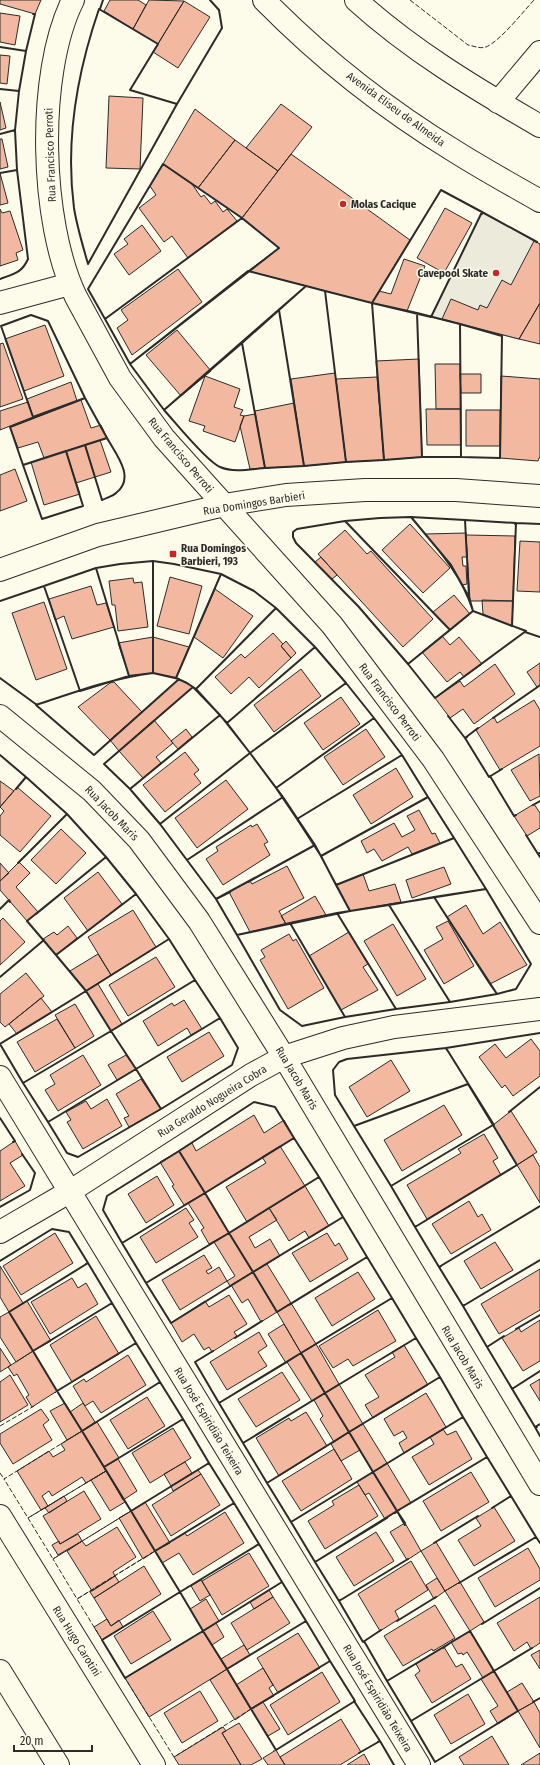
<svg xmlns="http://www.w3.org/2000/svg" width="540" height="1765" viewBox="0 0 540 1765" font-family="'Fira Sans Condensed',sans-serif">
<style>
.green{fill:#ecebdb;stroke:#74746e}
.building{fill:#f2b8a0;stroke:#2b2b2b}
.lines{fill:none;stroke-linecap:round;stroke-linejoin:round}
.street-casing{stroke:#2b2b2b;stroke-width:24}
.secondary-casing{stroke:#2b2b2b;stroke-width:24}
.primary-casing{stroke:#2b2b2b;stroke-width:24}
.highway-casing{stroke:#2b2b2b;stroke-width:24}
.street{stroke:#fdfbea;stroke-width:22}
.secondary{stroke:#fdfbea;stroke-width:22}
.primary{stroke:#fdfbea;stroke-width:22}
.highway{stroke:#fdfbea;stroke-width:22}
.fence{stroke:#2b2b2b;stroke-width:1;stroke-dasharray:5 2;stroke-linecap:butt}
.wall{stroke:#2b2b2b;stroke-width:2}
.poi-dot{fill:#c62828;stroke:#fdfbea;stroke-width:1.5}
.labels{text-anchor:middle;stroke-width:3;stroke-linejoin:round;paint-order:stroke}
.street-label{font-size:11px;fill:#2b2b2b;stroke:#fdfbea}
.poi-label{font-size:11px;font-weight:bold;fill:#2b2b2b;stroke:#fdfbea;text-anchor:start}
</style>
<rect width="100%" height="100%" fill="#fdfbea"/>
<path class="green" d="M482,212L540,244V303L519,339L431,317Z"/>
<path class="building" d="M0,0H41L35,14L0,4Z
M110,0H138L146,5L133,29L104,11Z
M149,0L184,1L158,44L133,29Z
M184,1L210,17L178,68L153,52Z
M0,13L20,16L15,45L0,42Z
M0,55L10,56L7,84L0,83Z
M109,96L143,98L140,169L106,168Z
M0,102L6,128L0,130Z
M281,104L312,127L278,171L246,148Z
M195,109L235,140L198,188L163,164Z
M0,139H2L8,167L0,169Z
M235,140L278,171L242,218L198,188Z
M291,154L410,240L372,303L248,271L279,248L242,218Z
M163,164L192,184L201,197L204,195L211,204L215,201L223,212L227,209L237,221L188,258L172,236L164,242L139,208L156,195L150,186Z
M0,173L8,203L0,205Z
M445,208L472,223L444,273L417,258Z
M0,209L2,213L10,211L23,250L16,253L18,260L0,266Z
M142,225L161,251L129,275L114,254L128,244L124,239Z
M534,241L540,244V303L519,339L442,319L451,299L478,310L480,305L487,308L502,280L511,285Z
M404,259L425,266L407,311L372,303L379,291L391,294Z
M178,269L202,302L132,355L117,328L128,320L121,310Z
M540,303V344L519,339Z
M45,325L64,376L24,391L5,339Z
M177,330L211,371L181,396L146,355Z
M3,343L23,399L0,407V344Z
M419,359L422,457L384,460L376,361Z
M435,364H460L461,409H436Z
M335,373L346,462L304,466L291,379Z
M460,374H481V393H461Z
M205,376L240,389L234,407L243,410L240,415L244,416L235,442L203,431L205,426L189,421Z
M501,376L540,379V456L538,461L500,458Z
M377,377L384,460L346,462L336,379Z
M71,382L77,401L33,417L27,399Z
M81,400L91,428L101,425L107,438L44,458L38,442L18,448L10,427Z
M28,402L33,417L0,430V411Z
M294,403L304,466L265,468L255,411Z
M426,409H461V445H427Z
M466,410H500V446H466Z
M255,414L265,468L250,469L240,426L244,416Z
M100,440L111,472L95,477L85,445Z
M85,445L95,477L76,483L66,451Z
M66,451L80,494L44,505L31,462Z
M15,469L27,501L0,511V475Z
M410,524L450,568L423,593L382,550Z
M345,530L367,554L371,551L433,619L403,647L318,554Z
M466,533L467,557H462L463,566H466L467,584L462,585L451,565L425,534Z
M466,535L515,536L513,601H470Z
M520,541L540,542V592L517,591Z
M321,557L337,575L332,579L315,562Z
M170,577L202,586L189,634L157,626Z
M133,578L134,583L142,582L148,627L118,631L115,605H112L109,581Z
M91,586L97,605L106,603L114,627L72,639L64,616L55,620L49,599Z
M215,589L253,616L223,658L194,637Z
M454,595L470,614L450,630L433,612Z
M482,600L513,601L512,626L483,614Z
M44,602L67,669L36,680L12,613Z
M273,633L283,644L281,646L291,658L259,688L249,677L231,694L215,677L241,654L245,658Z
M442,636L450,645L459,637L482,664L464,677L460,672L447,682L422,652Z
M153,637L189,647L176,678L153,673Z
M153,637V673L129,676L118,643Z
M286,641L296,653L291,658L281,646Z
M540,663V685L537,687L527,672Z
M495,664L515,694L474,724L463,709L450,718L435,698L460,681L464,687Z
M301,669L321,696L274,732L254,705Z
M179,679L193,687L119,751L110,740Z
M114,682L142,712L110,740L78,707L110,683Z
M341,697L360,724L323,750L304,723Z
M534,700L540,710V746L500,770L476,730L494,717L497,723Z
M154,720L173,743L156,757L161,763L143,778L119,751Z
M186,729L192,737L178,749L171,741Z
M366,729L385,757L343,785L324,757Z
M185,752L199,770L194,774L201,783L165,812L143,785Z
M539,754L540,796L530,801L511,770Z
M396,768L413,797L371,824L353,795Z
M226,780L248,809L197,848L175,818Z
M0,781L14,791L0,807Z
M17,787L51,816L20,852L0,835V816L4,811L0,807Z
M534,804L540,813V828L527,836L514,816Z
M419,810L432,834L435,833L440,843L412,854L408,847L382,861L374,849L367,853L361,841L394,823L402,837L415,830L407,816Z
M257,824L268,842L264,844L270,855L223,885L206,859L218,851L216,847L251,825L252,827Z
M61,829L86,853L56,884L31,860Z
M19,862L30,873L16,887L38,912L27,921L0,890V881Z
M0,863L9,873L0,881Z
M287,866L304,898L279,911L286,924L250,932L229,892L250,881L252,884Z
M444,867L451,884L412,898L406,880Z
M98,872L122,904L88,931L64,898Z
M363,874L369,891L395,884L401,902L350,911L336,885Z
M315,896L326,915L286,924L281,916Z
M466,905L483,934L500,922L527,965L490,984L447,917Z
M133,910L156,947L111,975L88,937Z
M3,918L25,942L0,965V921Z
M448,921L474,966L444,984L424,950L443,939L436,927Z
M393,924L426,979L397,996L364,941Z
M68,926L77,938L56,955L43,939L54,932L57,935Z
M349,932L368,964L363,967L378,990L341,1010L309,956Z
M289,934L293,941L296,939L324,988L288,1009L260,960L265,957L261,950Z
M98,954L111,975L86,991L70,971Z
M156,957L175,987L128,1016L109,985Z
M26,973L44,996L5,1027L0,1022V994Z
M98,984L122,1024L111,1031L86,991Z
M41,998L52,1012L17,1034L9,1024Z
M184,1000L202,1029L191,1035L187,1028L158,1046L143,1021L172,1003L174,1006Z
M75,1004L94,1036L75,1048L55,1015Z
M57,1019L75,1048L35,1072L17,1042Z
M209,1032L224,1056L182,1082L167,1057Z
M531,1039L540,1051V1076L513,1096L505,1085L502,1088L479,1057L495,1044L506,1058Z
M83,1055L101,1085L58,1111L45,1090L55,1084L50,1075Z
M126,1055L136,1069L117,1080L108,1065Z
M391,1060L410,1091L367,1117L349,1087Z
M141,1079L161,1109L129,1127L124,1118L129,1116L116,1094Z
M107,1099L122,1126L83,1149L67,1122L71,1120L66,1112L86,1101L91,1109Z
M444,1105L462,1135L402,1171L384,1140Z
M511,1111L537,1152L517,1165L493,1125Z
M254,1115L264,1133L284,1120L294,1138L205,1193L179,1151L192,1143L196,1151Z
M484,1134L498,1158L493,1161L501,1175L427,1219L407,1185L461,1153L458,1149Z
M15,1141L23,1155L10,1163L25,1186L0,1201V1151Z
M280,1146L305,1186L247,1222L226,1187L266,1163L262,1157Z
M179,1151L205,1193L184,1205L172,1186L174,1185L160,1162Z
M533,1155L540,1167V1203L517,1165Z
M157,1176L174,1205L146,1223L128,1194Z
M305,1186L329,1226L309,1238L305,1231L289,1241L269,1208Z
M205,1193L229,1233L209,1244L201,1230L204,1228L188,1203Z
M469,1201L478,1217L482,1214L491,1230L451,1254L432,1224Z
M186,1208L194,1220L189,1223L198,1237L156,1263L140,1237Z
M269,1208L277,1220L249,1237L255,1248L270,1239L280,1256L253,1272L229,1233Z
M55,1233L73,1263L21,1295L3,1266Z
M229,1233L253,1272L230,1286L227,1281L235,1276L214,1242Z
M327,1233L335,1246L339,1243L348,1259L310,1282L292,1253Z
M495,1242L513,1270L481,1289L464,1261Z
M204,1255L212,1268L206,1271L208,1274L219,1267L227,1281L180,1310L162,1280Z
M267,1264L291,1303L277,1312L253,1272Z
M0,1266L23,1303L9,1312L0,1297Z
M540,1269V1310L499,1334L481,1304Z
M253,1272L277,1312L261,1322L248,1299L242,1303L231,1285Z
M358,1272L375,1299L332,1326L315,1298Z
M72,1278L78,1288L86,1283L98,1304L50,1334L31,1302Z
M229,1295L247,1324L234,1332L237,1336L212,1352L209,1347L204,1350L194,1334L182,1342L171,1323L205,1301L209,1307Z
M27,1301L51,1341L33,1351L9,1312Z
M291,1303L316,1344L301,1353L277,1312Z
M378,1310L396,1341L353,1366L348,1359L333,1368L319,1346Z
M9,1312L33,1351L16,1362L0,1337V1317Z
M96,1316L119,1354L72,1382L50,1345Z
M540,1320V1361L523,1371L502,1338L519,1328L521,1332Z
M284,1324L301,1353L286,1363L268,1334Z
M259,1332L267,1346L258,1352L267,1366L227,1390L210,1362Z
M316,1344L339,1384L325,1393L301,1353Z
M404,1345L428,1385L373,1418L365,1405L379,1397L365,1375L395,1357L392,1352Z
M0,1348L11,1365L0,1372Z
M33,1351L57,1391L32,1407L26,1397L29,1395L17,1374L14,1376L8,1367Z
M301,1353L325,1393L312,1401L287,1362Z
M128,1355L146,1385L101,1413L93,1401L85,1406L73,1386L84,1379L86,1382Z
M282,1372L300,1400L256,1427L238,1399Z
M10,1375L28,1405L0,1422V1382Z
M540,1379V1401L530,1385Z
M339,1384L363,1424L349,1432L325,1393Z
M325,1393L349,1432L334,1442L320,1419L323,1416L314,1400Z
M426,1393L446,1427L404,1453L399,1443L407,1438L403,1431L394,1436L384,1419Z
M147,1397L165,1426L128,1449L110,1420Z
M65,1403L82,1431L67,1440L50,1411Z
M83,1403L95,1422L82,1431L70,1412Z
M41,1409L49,1420L43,1425L52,1440L13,1464L0,1443V1434Z
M306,1412L327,1446L279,1476L256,1438L289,1418L291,1421Z
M97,1422L119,1458L104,1467L82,1431Z
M363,1424L387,1463L373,1472L349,1432Z
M173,1428L191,1458L150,1483L132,1453Z
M443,1429L447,1435L456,1431L472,1459L429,1485L412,1457L434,1444L430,1437Z
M82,1431L106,1471L86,1483L82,1477L52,1496L49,1491L42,1496L48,1506L41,1510L17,1471L49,1451L53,1457L65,1450L61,1444Z
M349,1432L360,1450L341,1461L331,1444Z
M334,1449L352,1479L301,1511L282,1481Z
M118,1459L137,1491L123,1500L104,1467Z
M185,1462L192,1473L171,1486L164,1474Z
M387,1463L411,1503L397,1511L373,1472Z
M198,1470L201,1474L173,1491L171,1486Z
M106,1471L125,1502L110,1511L91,1480Z
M373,1472L397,1511L385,1519L369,1493L365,1495L357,1482Z
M471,1472L489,1502L441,1531L423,1501Z
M201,1474L220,1505L171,1536L152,1505Z
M359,1485L378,1516L325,1549L308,1521L334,1505L332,1501Z
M84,1491L101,1519L60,1544L43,1516Z
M64,1496L67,1501L49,1513L45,1508Z
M145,1502L170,1543L155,1551L131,1511Z
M494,1507L515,1541L474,1566L458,1540L481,1526L476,1518Z
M131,1511L155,1551L143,1559L119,1518Z
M225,1512L244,1543L193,1575L179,1553L162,1563L155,1551L185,1533L187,1536Z
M405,1523L421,1551L407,1560L390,1532Z
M117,1527L136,1557L113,1572L115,1576L92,1591L67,1551L82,1541L86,1546Z
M376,1532L394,1561L354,1586L336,1557Z
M78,1534L82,1541L58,1555L52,1545L59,1541L60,1544Z
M436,1542L460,1582L445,1591L421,1551Z
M528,1548L540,1569V1580L495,1607L478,1578Z
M249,1553L269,1586L222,1615L202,1581Z
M411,1561L428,1590L395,1611L399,1619L380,1631L358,1594Z
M144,1566L161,1594L111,1626L94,1598Z
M115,1576L119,1582L94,1598L90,1592Z
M437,1578L445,1591L434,1599L426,1585Z
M201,1580L210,1595L200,1601L191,1586Z
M460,1582L484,1622L470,1631L445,1591Z
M269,1590L273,1597L254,1609L250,1602Z
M273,1597L290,1623L247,1650L231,1623Z
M540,1597V1643L531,1649L527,1642L514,1651L497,1623Z
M206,1599L219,1621L203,1631L190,1609Z
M435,1605L455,1638L433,1651L432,1649L403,1666L384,1636Z
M153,1611L171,1640L131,1664L114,1636Z
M107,1619L111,1626L119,1620L123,1627L102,1640L94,1627Z
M216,1623L224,1637L212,1645L203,1631Z
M203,1631L227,1669L149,1717L125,1678Z
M470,1631L494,1671L483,1678L467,1652L463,1655L462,1653L458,1654L451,1642Z
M298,1633L320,1668L278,1693L257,1658Z
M244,1645L250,1655L227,1669L221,1659Z
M444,1647L456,1667L462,1664L471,1679L432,1703L415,1675L420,1671L416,1664Z
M540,1650V1669L531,1655Z
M263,1668L273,1685L269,1688L274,1696L251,1709L236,1685Z
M227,1669L251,1709L235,1720L210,1680Z
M494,1671L518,1711L498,1724L490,1711L498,1706L481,1679Z
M322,1672L340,1702L288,1735L270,1705Z
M522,1683L534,1702L518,1711L507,1692Z
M200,1691L218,1721L182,1743L164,1713Z
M468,1694L485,1724L451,1744L434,1715Z
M263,1702L280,1729L268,1736L251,1709Z
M534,1702L540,1713V1748L518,1711Z
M341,1719L361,1752L340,1765H285L280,1757Z
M239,1723L262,1759L251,1765H241L222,1733Z
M223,1727L226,1731L222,1733L241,1765H179L174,1757Z
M492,1736L509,1765H464L459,1757Z
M276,1750L280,1757L285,1765H268L263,1758Z
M540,1753V1765H521Z
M364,1754L370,1765H347Z"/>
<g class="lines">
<defs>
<path id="street" d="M73,0C36,74 40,223 76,297L120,378L164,438L332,625L433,759L540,923
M498,102L540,52
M0,303L70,284
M0,716L92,791L139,840L199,921L284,1057L540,1484
M0,1077L419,1765
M0,1232L69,1192L251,1075L284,1057L343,1038L394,1027L540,1009"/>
<path id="secondary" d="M0,570L98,535L224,505L286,495L365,490H456L540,496
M0,1516L154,1765"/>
<path id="primary" d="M264,0C321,58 387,110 456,152C483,169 512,185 540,201
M356,0C411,50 476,89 540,126"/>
<path id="highway" d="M0,1671L58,1765"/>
</defs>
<use href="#street" class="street-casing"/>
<use href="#secondary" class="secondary-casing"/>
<use href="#primary" class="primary-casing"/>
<use href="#highway" class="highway-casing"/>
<use href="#street" class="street"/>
<use href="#secondary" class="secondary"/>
<use href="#primary" class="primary"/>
<use href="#highway" class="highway"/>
<path class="fence" d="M410,0L468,45C474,46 480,49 486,47C500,41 523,12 534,0
M55,1393L57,1391L66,1406
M0,1426L34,1406
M82,1431L106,1471L28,1518L4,1479Z
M106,1471L131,1511L53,1559L28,1518Z
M0,1473L4,1479L5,1478
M131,1511L155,1551L77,1599L53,1559Z
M155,1551L180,1592L102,1640L77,1599Z
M203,1631L251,1709L174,1757L125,1678Z
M266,1734L276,1750L273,1751"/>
<path class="wall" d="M99,9L158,44L130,90L177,104L88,264C83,246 77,227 74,208C65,140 77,73 99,9Z
M100,9L103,0
M0,47L26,51L35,14H33
M0,89L19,91L26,51
M177,104L222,28L219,10L210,0
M14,131L15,130L17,170
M0,134L15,130L19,91H18
M163,164L242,218L105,319L88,289Z
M0,173L17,170L28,259C22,273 13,274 0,279
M441,190L482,212L431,317L372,303Z
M482,214V212L537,242
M242,218L279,248L130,364L105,319Z
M248,271L306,286L164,410L130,364Z
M306,286L325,291L346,462L304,466L279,310Z
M325,291L372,303L384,460L346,462Z
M372,303L417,313L422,457L384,460Z
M279,310L304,466L265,468L242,343Z
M417,313L460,324L461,457H422Z
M31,315L48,321L85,398L33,417L1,326Z
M460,324L502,336L500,458L461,457Z
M242,343L265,468C251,469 234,473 220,467C207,462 175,422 164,410Z
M85,398L107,438L23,465L10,427Z
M107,438C116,454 136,478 116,493C113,496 106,498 102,500L85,445Z
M66,451L83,506L42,519L23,465Z
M411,517C436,547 461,573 473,611L450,630L345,521L380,518Z
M411,517L465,520L469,597L451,565Z
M465,520L516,523L512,626L473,611L469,597Z
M345,521L450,630L408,664L358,606L296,543L293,537V532L297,529Z
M515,524L516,523L540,524
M153,561L174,564L221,574L176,678L153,673Z
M153,561V673L129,676L96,568L120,564Z
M96,568L129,676L80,691L44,586Z
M221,574L254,591L276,608L196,689L187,683L176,678Z
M0,601L44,586
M276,608L315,647L227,723L196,689Z
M473,611L526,631L435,698L408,664Z
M525,632L540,637
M315,647L346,683L250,753L227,723Z
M153,673L179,679L94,755L36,705C75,692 113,678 153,673Z
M0,678L37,705
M346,683L374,718L276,788L250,753Z
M193,687L220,715L130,789L104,764Z
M220,715L250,753L160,824L130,789Z
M448,716L465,738L478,728
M374,718L402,755L297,819L276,788Z
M493,718L539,686
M467,737L465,738L489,777L502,769
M0,755L26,777L25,778
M402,755L428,797L321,856L297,819Z
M490,776L514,816L516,815
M16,789L26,777L67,814L66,815
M428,797L454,838L336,885L321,856Z
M533,805L540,801
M526,835L538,854L540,853L538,854L540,857
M454,838L486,889L350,911L336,885Z
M315,845L350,911L237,935L216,899Z
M106,857L136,894L56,955L27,921Z
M187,860L283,797L250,753L160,824L216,899L230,892
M187,860L283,797L315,845L248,882
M18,863L67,814L106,857L36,914
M486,889L531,964L516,989L497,994L434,897Z
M136,894L169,939L86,991L56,955Z
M434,897L490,984L497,994L450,1002L389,905Z
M389,905L450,1002L396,1009L337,913Z
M0,909L9,900L10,902
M337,913L396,1009L345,1017L290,923Z
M290,923L345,1017L302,1026L280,1010L237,935Z
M169,939L195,980L111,1031L86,991Z
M0,977L44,940
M195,980L220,1018L136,1069L111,1031Z
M86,991L111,1031L23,1083L0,1044Z
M220,1018L238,1048L232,1065L161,1109L136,1069Z
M111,1031L136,1069L48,1122L23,1083Z
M447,1050L446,1048L540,1033
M136,1069L161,1109L78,1157L67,1153L48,1122Z
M468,1084L354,1126L335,1095L333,1070L339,1062L347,1059L446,1048L494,1125
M468,1084L493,1125L391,1186L354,1126Z
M254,1102L275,1107L294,1138L205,1193L179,1151Z
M509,1112L540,1087
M0,1118L15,1141L13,1142
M493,1125L517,1165L415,1227L391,1186Z
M294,1138L319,1177L229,1233L205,1193Z
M179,1151L205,1193L122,1243L103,1210L107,1196Z
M319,1177L343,1217L253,1272L229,1233Z
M205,1193L229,1233L146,1283L122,1243Z
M0,1207L30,1190L35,1173L22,1154
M343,1217L367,1257L277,1312L253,1272Z
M416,1226L415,1227L439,1267L540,1206
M229,1233L253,1272L171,1323L146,1283Z
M0,1261L52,1229L69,1232L88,1263L86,1264
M88,1263L112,1303L33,1351L9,1312Z
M441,1266L439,1267L463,1306L540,1260
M392,1298L416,1338L325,1393L301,1353Z
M112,1303L136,1343L57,1391L33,1351Z
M289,1305L367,1257L392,1298L314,1345
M464,1305L463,1306L487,1347L504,1336
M516,1329L540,1315
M235,1338L262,1321
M416,1338L440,1377L349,1432L325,1393Z
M136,1343L160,1382L82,1431L57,1391Z
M487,1347L535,1427L540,1424
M213,1351L195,1362L219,1403L287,1362
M301,1353L325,1393L243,1443L219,1403Z
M440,1377L463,1417L373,1472L349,1432Z
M160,1382L183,1419L104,1467L82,1431Z
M512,1389L540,1371
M325,1393L349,1432L267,1483L243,1443Z
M463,1417L487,1457L397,1511L373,1472Z
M183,1419L209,1463L131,1511L104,1467Z
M537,1427H535L540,1436
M349,1432L373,1472L291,1522L267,1483Z
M209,1463L234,1503L155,1551L131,1511Z
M373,1472L397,1511L315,1562L291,1522Z
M234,1503L259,1544L180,1592L155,1551Z
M409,1504L487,1457L511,1496
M399,1510L397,1511L405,1523
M395,1513L397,1511L405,1525
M536,1537L540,1543
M434,1543L478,1516
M259,1544L282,1582L203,1631L180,1592Z
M282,1582L306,1621L227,1669L203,1631Z
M459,1583L536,1537L511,1496L492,1508
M180,1592L203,1631L125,1678L102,1640Z
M340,1600L339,1601L315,1562L387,1518
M306,1621L330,1661L251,1709L227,1669Z
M397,1621L436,1597
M482,1624L540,1588
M381,1630L363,1642L339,1601L408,1559
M470,1631L494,1671L411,1721L387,1681Z
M364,1641L387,1681L417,1663
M443,1648L453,1641
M330,1661L355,1701L276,1750L251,1709Z
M493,1670L494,1671L532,1648
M494,1671L518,1711L435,1762L411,1721Z
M354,1701L380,1741L359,1753
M533,1702L540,1698
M378,1742L380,1741L394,1765"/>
</g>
<g class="poi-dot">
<circle cx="343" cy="204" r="4"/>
<circle cx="496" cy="273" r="4"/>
<rect x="169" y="550" width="8" height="8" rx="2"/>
</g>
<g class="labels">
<g class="street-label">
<text transform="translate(396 109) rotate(36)" y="4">Avenida Eliseu de Almeida</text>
<text transform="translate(50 155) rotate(-92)" y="4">Rua Francisco Perroti</text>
<text transform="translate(181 455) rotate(50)" y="4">Rua Francisco Perroti</text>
<text transform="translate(254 503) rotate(-9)" y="4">Rua Domingos Barbieri</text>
<text transform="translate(390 702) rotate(53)" y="4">Rua Francisco Perroti</text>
<text transform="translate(112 813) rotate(46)" y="4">Rua Jacob Maris</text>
<text transform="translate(297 1078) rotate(59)" y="4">Rua Jacob Maris</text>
<text transform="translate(212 1101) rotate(-32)" y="4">Rua Geraldo Nogueira Cobra</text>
<text transform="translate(463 1357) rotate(59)" y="4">Rua Jacob Maris</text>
<text transform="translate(209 1421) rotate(59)" y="4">Rua José Espiridião Teixeira</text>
<text transform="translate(77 1641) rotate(58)" y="4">Rua Hugo Carotini</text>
<text transform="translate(378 1698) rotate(59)" y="4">Rua José Espiridião Teixeira</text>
</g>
<g class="poi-label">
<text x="351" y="208">Molas Cacique</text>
<text x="488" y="277" text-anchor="end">Cavepool Skate</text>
<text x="181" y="552">Rua Domingos<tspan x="181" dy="13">Barbieri, 193</tspan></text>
</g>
</g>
<path d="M14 1745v6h78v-6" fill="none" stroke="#2b2b2b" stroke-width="2"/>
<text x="20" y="1745" font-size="12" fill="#2b2b2b" stroke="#fdfbea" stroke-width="3" paint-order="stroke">20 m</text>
</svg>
